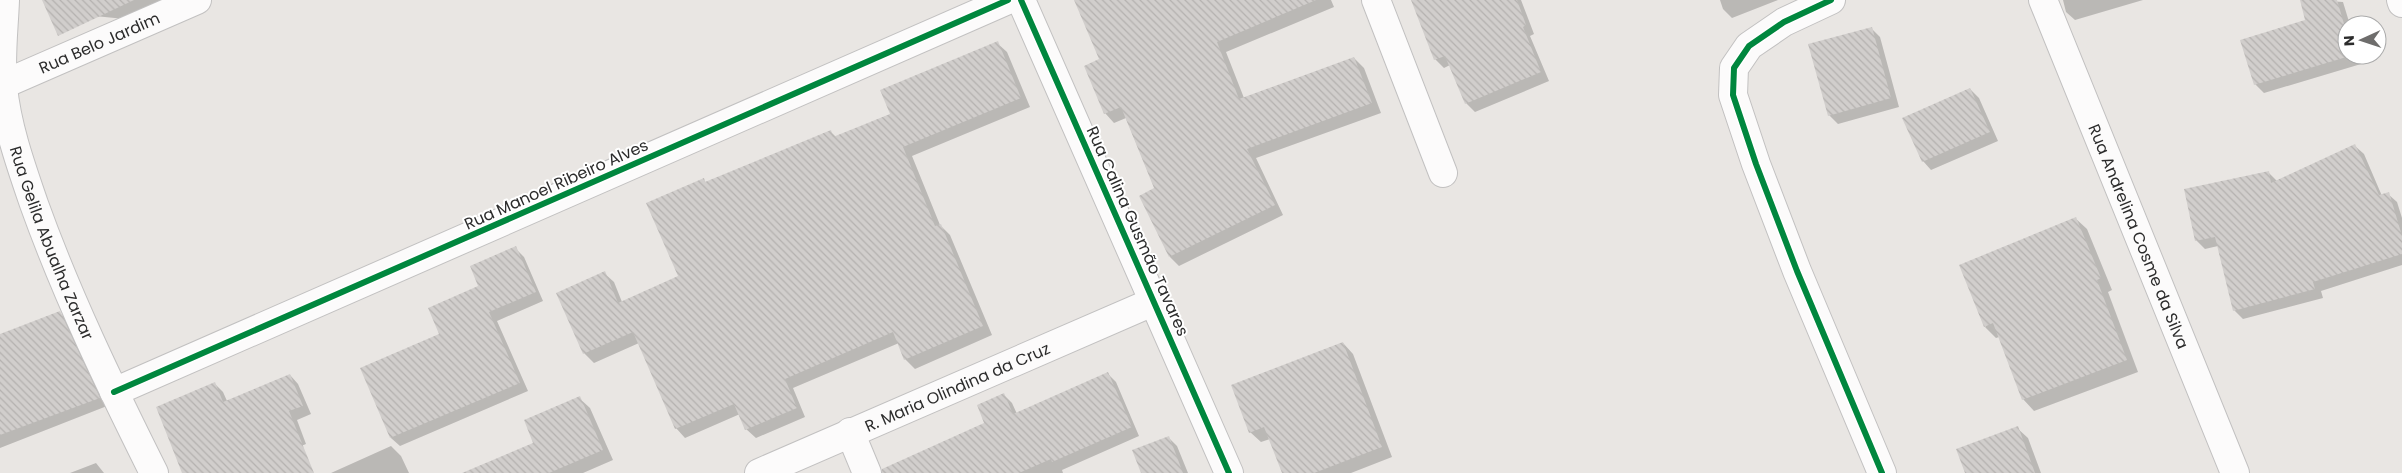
<svg xmlns="http://www.w3.org/2000/svg" width="2402" height="473" viewBox="0 0 2402 473" font-family="Poppins,sans-serif">
<style>
.shadow{fill:#0003}
.building{fill:url(#building-back-hatch)}
.lines{fill:none;stroke-linecap:round;stroke-linejoin:round}
.minor-casing{stroke:#c2c1c1;stroke-width:30}
.minor{stroke:#fcfbfb;stroke-width:28}
.cycleway-casing{stroke:#fff;stroke-width:9}
.cycleway{stroke:#00873e;stroke-width:6}
.labels{text-anchor:middle;stroke-width:4;stroke-linejoin:round;paint-order:stroke}
.street-label{font-size:16px;fill:#2c2c2c;stroke:#fff}
</style>
<defs>
<pattern id="building-back-hatch" width="6" height="6" patternUnits="userSpaceOnUse" patternTransform="scale(1.25)"><rect width="6" height="6" fill="#d1cecc"/><path d="M-1 5l2 2M0 0l6 6M5-1l2 2" fill="none" stroke="#b4b1af"/></pattern>
</defs>
<rect width="100%" height="100%" fill="#e9e6e3"/>
<path class="shadow" d="M43,0H164L125,19L54,12Z
M1076,0H1331L1334,7L1226,52L1244,98L1354,58L1364,68L1381,113L1256,158L1283,215L1179,266L1170,257L1155,189L1126,118L1114,123L1105,113L1101,60Z
M1455,0H1521L1534,34L1530,36L1549,81L1475,112L1466,103L1450,65L1444,68L1435,59Z
M1720,0H1778L1732,18L1723,9Z
M2063,0H2143L2075,20L2066,12Z
M2312,0L2343,2L2350,25H2347V55H2359L2361,64L2264,93L2255,84L2307,21Z
M1871,28L1880,37L1899,107L1838,124L1829,115Z
M997,43L1007,52L1030,107L912,156L940,225L950,235L992,335L915,369L905,359L899,343L793,388L805,417L756,438L746,429L740,414L685,438L676,428L639,343L594,363L584,353L604,273L614,282L622,302L679,277L703,180L707,183L830,131L836,137L891,114Z
M1970,89L1979,98L1998,141L1931,170L1923,161Z
M2355,146L2364,154L2382,196L2388,194L2397,202L2402,218V265L2321,291L2323,298L2243,319L2234,310L2218,246L2205,249L2196,240L2268,172L2277,181Z
M2075,218L2087,229L2112,290L2108,292L2138,372L2034,411L2023,399L1999,337L1996,338L1985,327Z
M515,248L524,257L543,301L497,321L528,391L400,446L391,438L362,369L440,335Z
M60,313L69,322L107,406L0,448V336Z
M1343,343L1353,354L1392,457L1351,473H1283L1270,439L1261,442L1250,432Z
M1108,374L1116,382L1139,436L1062,470L1063,473H905L986,424L1004,395L1012,403L1017,414Z
M290,375L298,384L311,414L297,420L306,444L234,473H184L215,384L223,392L227,401Z
M579,398L590,408L613,460L583,473H466L535,443Z
M2017,428L2028,438L2041,473H1966Z
M1168,437L1177,446L1188,473H1142Z
M391,446L401,456L409,473H331Z
M96,463L104,473H70Z"/>
<path class="building" d="M42,0H134L58,36Z
M1074,0H1316L1217,42L1239,99L1354,57L1372,103L1247,149L1275,205L1169,257L1139,196L1154,188L1121,107L1104,114L1084,66L1099,59Z
M1411,0H1517L1526,25L1523,27L1541,72L1465,104L1445,56L1434,60Z
M2300,0H2337L2347,34V55H2353L2254,85L2240,40L2305,20Z
M1872,27L1891,98L1828,116L1808,44Z
M998,41L1021,98L903,147L935,226L941,224L983,326L904,360L893,332L785,379L797,408L745,430L734,404L675,429L633,332L583,354L556,293L605,271L618,303L678,276L646,203L704,178L705,182L831,130L833,137L890,114L880,90Z
M1970,88L1990,132L1922,162L1902,118Z
M2355,144L2379,195L2389,192L2402,236V254L2313,282L2315,289L2233,311L2215,237L2195,241L2184,189L2269,171L2271,183Z
M2076,217L2101,278L2097,280L2127,360L2022,400L1993,323L1984,327L1959,265Z
M516,246L536,292L489,312L520,383L390,438L360,368L439,334L428,308L478,286L470,266Z
M60,311L100,398L0,435V334Z
M1343,342L1382,447L1314,473H1282L1264,427L1249,433L1231,385Z
M1108,372L1132,427L1052,462L1051,459L1019,473H882V469L984,423L977,405L1004,393L1013,414Z
M290,374L303,406L289,411L314,473H182L156,407L215,382L223,402Z
M580,396L603,450L549,473H462L533,443L524,420Z
M2018,426L2035,473H1965L1956,449Z
M1169,436L1183,473H1141L1132,450Z"/>
<g class="lines">
<defs>
<g id="minor">
<path id="s1" d="M5,0C4,28 0,59 3,87C7,127 21,166 34,204C67,296 110,385 154,473"/>
<path d="M1021,0L1229,473"/>
<path d="M1376,0L1443,173"/>
<path d="M1831,0L1784,22L1749,46L1734,68L1733,95L1756,164L1797,271L1882,473"/>
<path id="s2" d="M2043,0L2235,473"/>
<path d="M2401,0L2402,3"/>
<path id="s3" d="M2,85L197,0"/>
<path d="M114,392L1008,0"/>
<path d="M850,432L867,473"/>
<path id="s4" d="M759,473L1155,301"/>
</g>
</defs>
<use href="#minor" class="minor-casing"/>
<use href="#minor" class="minor"/>
<defs>
<path id="cycleway" d="M1021,0L1229,473
M1831,0L1784,22L1749,46L1734,68L1733,95L1756,164L1797,271L1882,473
M114,392L1008,0"/>
</defs>
<use href="#cycleway" class="cycleway-casing"/>
<use href="#cycleway" class="cycleway"/>
</g>
<g class="labels">
<g class="street-label">
<text dy="6" stroke="none"><textPath href="#s3" startOffset="106">Rua Belo Jardim</textPath></text>
<text transform="translate(556 184) rotate(-24)" y="6">Rua Manoel Ribeiro Alves</text>
<text transform="translate(1138 231) rotate(66)" y="6">Rua Calina Gusmão Tavares</text>
<text dy="6" stroke="none"><textPath href="#s2" startOffset="255">Rua Andrelina Cosme da Silva</textPath></text>
<text dy="6" stroke="none"><textPath href="#s1" startOffset="251">Rua Gelila Abualha Zarzar</textPath></text>
<text dy="6" stroke="none"><textPath href="#s4" startOffset="216">R. Maria Olindina da Cruz</textPath></text>
</g>
</g>
<g transform="translate(2362 40) rotate(267)"><circle r="24" fill="#ffffff" stroke="#ababab"/>
<path d="M0-4L9 19L0 12L-9 19Z" fill="#6e6d6c"/>
<text y="-8" font-size="14" font-weight="bold" text-anchor="middle" fill="#2c2c2c">N</text>
</g>
</svg>
